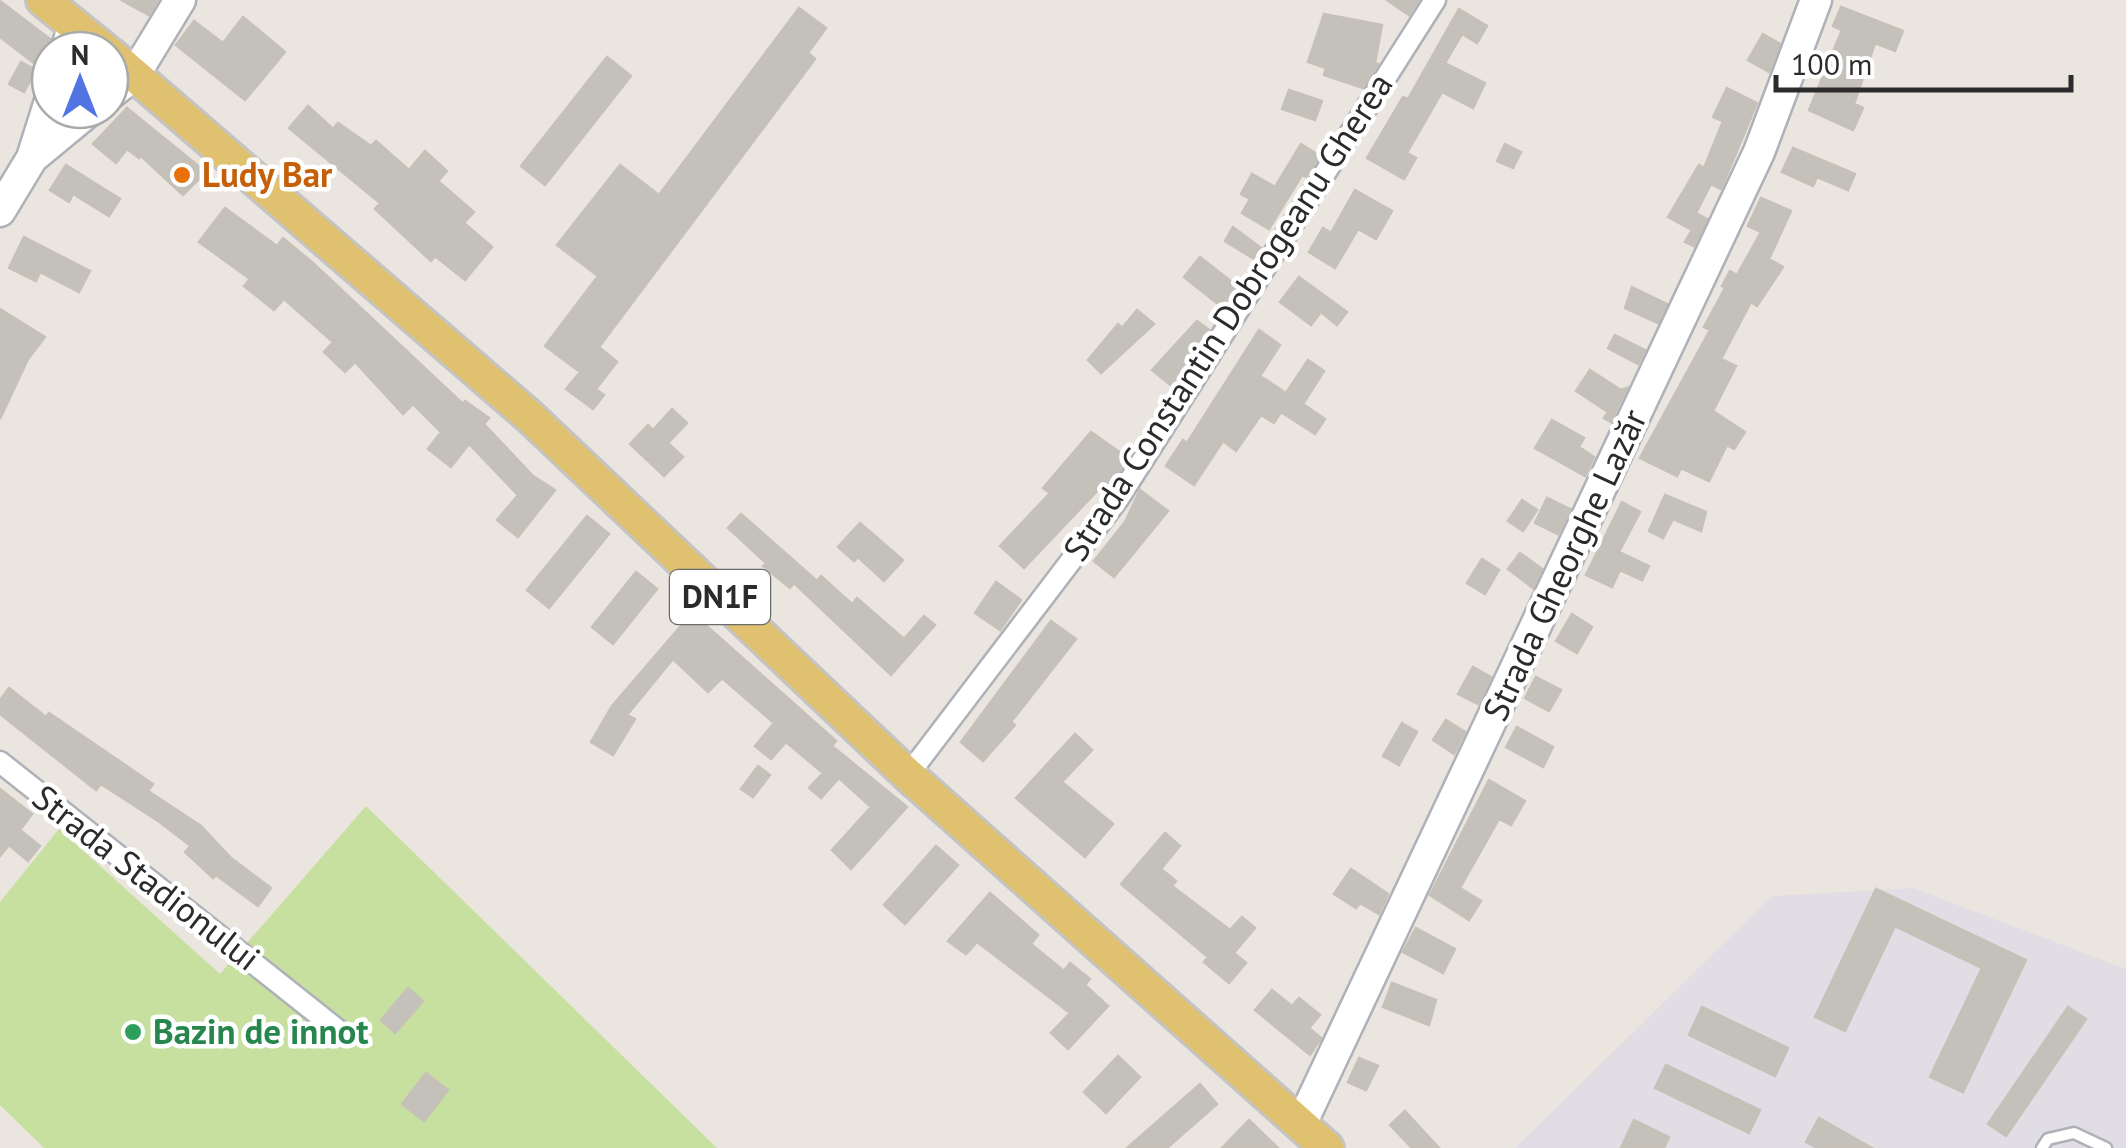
<svg xmlns="http://www.w3.org/2000/svg" width="2126" height="1148" viewBox="0 0 2126 1148" font-family="'PT Sans',sans-serif">
<style>
.industrial{fill:#e0dee4}
.pitch{fill:#c7e09f}
.building{fill:#c4c0ba;stroke:#c6c1b8;stroke-width:2.5}
.lines{fill:none;stroke-linecap:round;stroke-linejoin:round}
.lane-casing{stroke:#afb1b9;stroke-width:15}
.street-casing{stroke:#afb1b9;stroke-width:25}
.secondary-casing{stroke:#afb1b9;stroke-width:35}
.primary-casing{stroke:#c4c4c4;stroke-width:38}
.lane{stroke:#fff;stroke-width:10}
.street{stroke:#fff;stroke-width:20}
.secondary{stroke:#fff;stroke-width:30}
.primary{stroke:#dfc16f;stroke-width:32}
.food-dot{fill:#e8710a;stroke:#fff;stroke-width:4}
.leisure-dot{fill:#2e9e5b;stroke:#fff;stroke-width:4}
.labels{text-anchor:middle;stroke-width:9;stroke-linejoin:round;paint-order:stroke}
.shield{fill:#fff;stroke:#6b6b6b;stroke-width:2.5}
.shield-label{font-size:32px;font-weight:bold;fill:#2b2b2b}
.food-label{font-size:35px;font-weight:bold;fill:#c56008;stroke:#fff;text-anchor:start}
.street-label{font-size:35px;fill:#2b2b2b;stroke:#fff}
.leisure-label{font-size:35px;font-weight:bold;fill:#27864d;stroke:#fff;text-anchor:start}
</style>
<rect width="100%" height="100%" fill="#ebe5df"/>
<path class="industrial" d="M1913,888L2126,969V1148H1515L1772,896Z"/>
<path class="pitch" d="M366,806L717,1148H44L0,1105V902L59,829L220,974Z"/>
<path class="building" d="M121,0H158L149,15Z
M1387,0H1419L1409,15Z
M0,1L50,39L35,64L0,37Z
M1841,7L1903,31L1895,51L1875,43L1854,104L1863,108L1853,130L1809,110L1842,30L1833,26Z
M799,8L826,28L808,53L815,59L599,347L617,362L596,389L604,395L593,409L566,389L580,372L545,346L598,276L557,245L620,165L659,195Z
M1459,9L1487,26L1477,43L1462,34L1445,63L1485,83L1473,108L1442,92L1407,153L1416,158L1404,179L1367,158L1403,97L1408,99Z
M1324,14L1382,25L1375,63L1378,64L1363,88L1324,75L1326,68L1308,62Z
M243,17L285,52L245,100L176,45L194,21L223,43Z
M1763,34L1780,44L1769,72L1748,60Z
M607,57L631,76L545,185L521,166Z
M21,62L36,70L24,92L9,84Z
M1727,88L1757,103L1721,189L1711,184L1696,213L1707,219L1694,246L1685,242L1692,230L1668,217L1699,165L1704,168L1723,121L1713,117Z
M1289,90L1322,101L1315,120L1282,109Z
M308,106L333,129L338,123L371,146L376,141L409,170L425,151L447,171L438,181L474,212L464,223L492,247L465,280L435,256L431,261L375,209L380,203L289,128Z
M127,108L206,172L183,195L141,156L139,158L127,149L116,163L93,144Z
M1301,144L1320,156L1306,177L1302,175L1269,229L1242,213L1250,199L1241,194L1252,174L1275,187Z
M1505,144L1521,152L1513,168L1497,161Z
M1793,148L1855,174L1848,190L1817,177L1813,186L1782,172Z
M66,165L120,199L109,216L73,194L69,202L50,190Z
M1355,190L1392,211L1376,239L1358,229L1335,268L1309,252L1323,228L1331,233Z
M1761,198L1791,211L1769,259L1783,267L1757,306L1751,302L1721,359L1736,366L1713,411L1745,432L1734,449L1727,445L1709,481L1681,468L1677,476L1640,458L1710,330L1704,327L1725,288L1722,286L1730,271L1737,275L1761,232L1748,226Z
M225,208L277,246L283,238L313,263L463,404L465,401L489,418L484,424L533,476L555,490L518,537L497,520L518,495L469,444L451,467L428,449L441,432L413,404L403,414L355,362L345,372L324,352L333,342L284,299L274,310L244,286L250,279L199,242Z
M1233,227L1261,248L1254,259L1225,241Z
M24,237L90,271L79,292L40,272L36,281L9,268Z
M1200,257L1237,286L1223,308L1184,277Z
M1299,277L1347,312L1337,325L1321,312L1311,325L1280,302Z
M1632,287L1667,304L1658,323L1625,308Z
M0,309L45,337L28,359L0,419Z
M1137,310L1154,324L1101,373L1088,360L1118,324L1122,328Z
M1197,321L1209,330L1173,387L1152,370Z
M1259,330L1280,345L1260,376L1286,393L1308,360L1324,371L1303,404L1325,419L1315,434L1281,412L1274,423L1261,415L1236,451L1223,441L1194,485L1166,466L1183,440L1187,443Z
M1615,335L1645,350L1638,364L1608,348Z
M1590,370L1621,390L1627,388L1611,422L1604,418L1608,412L1576,391Z
M672,409L687,423L668,443L683,457L664,476L630,444L648,425L653,430Z
M1552,420L1584,438L1579,447L1594,457L1585,476L1535,448Z
M1091,432L1128,458L1106,493L1100,488L1024,568L1000,546L1050,493L1043,488Z
M1140,490L1168,511L1114,577L1094,561L1125,522Z
M1665,495L1706,512L1701,531L1673,519L1663,538L1649,531Z
M1547,498L1570,509L1558,534L1535,523Z
M1522,500L1537,510L1523,531L1508,521Z
M1622,502L1640,512L1619,552L1649,566L1642,580L1620,570L1612,587L1586,575Z
M741,514L817,581L821,576L852,604L857,598L904,639L924,616L935,625L891,675L794,583L790,588L763,566L766,563L728,528Z
M587,516L609,534L549,608L527,590Z
M860,523L903,560L884,581L858,557L854,561L838,547Z
M1520,553L1542,569L1533,588L1508,569Z
M1482,559L1499,570L1485,594L1467,583Z
M636,572L657,589L613,644L592,627Z
M996,582L1021,600L1000,630L975,613Z
M692,613L836,741L832,746L907,807L851,869L832,850L871,807L839,778L821,798L809,788L823,773L786,742L771,759L755,746L774,723L722,678L708,692L673,659L627,715L635,719L613,755L591,742L612,706Z
M1572,614L1592,627L1577,653L1556,641Z
M1051,621L1076,639L1011,722L1015,725L983,761L961,742Z
M1473,667L1491,677L1478,704L1458,694Z
M1536,677L1561,690L1549,711L1525,698Z
M9,688L46,717L49,713L153,784L148,791L201,826L231,858L271,888L258,906L216,875L213,878L185,852L191,846L158,821L101,784L96,790L0,714V700Z
M1446,720L1465,732L1454,754L1433,740Z
M1402,723L1417,732L1399,765L1383,756Z
M1517,727L1553,747L1543,767L1506,747Z
M1075,734L1092,750L1062,782L1113,824L1085,857L1016,798Z
M758,766L770,775L753,797L741,789Z
M1489,780L1525,801L1511,825L1499,819L1460,888L1481,901L1469,920L1430,895Z
M0,789L32,814L20,830L40,846L28,861L9,845L0,856Z
M1165,833L1180,846L1161,869L1176,881L1172,886L1230,930L1242,917L1255,928L1234,953L1246,963L1229,983L1204,962L1208,957L1121,884Z
M936,846L958,865L905,924L884,905Z
M1351,869L1388,894L1379,914L1360,903L1356,908L1334,894Z
M1876,889L2026,960L1963,1092L1930,1077L1982,968L1895,926L1845,1031L1815,1017Z
M990,893L1038,935L1031,944L1064,971L1070,963L1090,979L1085,985L1108,1006L1068,1049L1051,1033L1070,1013L977,942L966,954L948,941Z
M1416,928L1455,949L1443,973L1403,952Z
M1392,983L1436,1000L1429,1025L1383,1007Z
M408,988L423,1001L395,1033L381,1020Z
M1272,990L1292,1006L1299,998L1320,1015L1309,1028L1321,1038L1310,1055L1255,1010Z
M1702,1007L1788,1048L1775,1076L1689,1035Z
M2068,1007L2086,1019L2006,1136L1988,1124Z
M1118,1056L1140,1077L1106,1113L1084,1092Z
M1359,1058L1378,1066L1366,1090L1348,1082Z
M1666,1065L1760,1110L1749,1133L1655,1088Z
M426,1073L448,1090L424,1121L402,1104Z
M1200,1084L1217,1104L1167,1148H1127Z
M1405,1111L1439,1148H1412L1390,1125Z
M1819,1118L1872,1148H1817L1806,1142Z
M1249,1120L1278,1148H1222Z
M1634,1120L1669,1137L1664,1148H1621Z"/>
<g class="lines">
<defs>
<path id="lane" d="M2042,1148L2048,1139L2074,1133L2106,1148"/>
<path id="street" d="M0,762L339,1031
M908,775L1118,499L1435,0"/>
<path id="secondary" d="M66,50L74,25
M110,94L135,74L180,0
M32,158L90,110
M0,211L32,158L50,101
M1301,1124L1759,152L1816,0"/>
<path id="primary" d="M43,0L105,50
M110,54L529,416L908,775L1327,1148"/>
</defs>
<use href="#lane" class="lane-casing"/>
<use href="#street" class="street-casing"/>
<use href="#secondary" class="secondary-casing"/>
<use href="#primary" class="primary-casing"/>
<use href="#lane" class="lane"/>
<use href="#street" class="street"/>
<use href="#secondary" class="secondary"/>
<use href="#primary" class="primary"/>
</g>
<circle class="food-dot" cx="182" cy="175" r="10"/>
<circle class="leisure-dot" cx="133" cy="1032" r="10"/>
<g class="labels">
<rect class="shield" x="670" y="570" width="100" height="54" rx="8"/>
<g class="shield-label">
<text x="720" y="608">DN1F</text>
</g>
<g class="food-label">
<text x="202" y="187">Ludy Bar</text>
</g>
<g class="street-label">
<text transform="translate(1228 317) rotate(-57)" y="12">Strada Constantin Dobrogeanu Gherea</text>
<text transform="translate(1565 565) rotate(-65)" y="12">Strada Gheorghe Lazăr</text>
<text transform="translate(146 878) rotate(38)" y="12">Strada Stadionului</text>
</g>
<g class="leisure-label">
<text x="153" y="1044">Bazin de innot</text>
</g>
</g>
<g transform="translate(80 80)"><circle r="48" fill="#ffffff" stroke="#aaaaaa" stroke-width="2.5"/>
<path d="M0-8L18 38L0 25L-18 38Z" fill="#5374e3"/>
<text y="-15" font-size="28" font-weight="bold" text-anchor="middle" fill="#2b2b2b">N</text>
</g>
<path d="M1776 75v15h295v-15" fill="none" stroke="#2b2b2b" stroke-width="5"/>
<text x="1791" y="75" font-size="30" fill="#2b2b2b" stroke="#ffffff" stroke-width="8" paint-order="stroke">100 m</text>
</svg>
